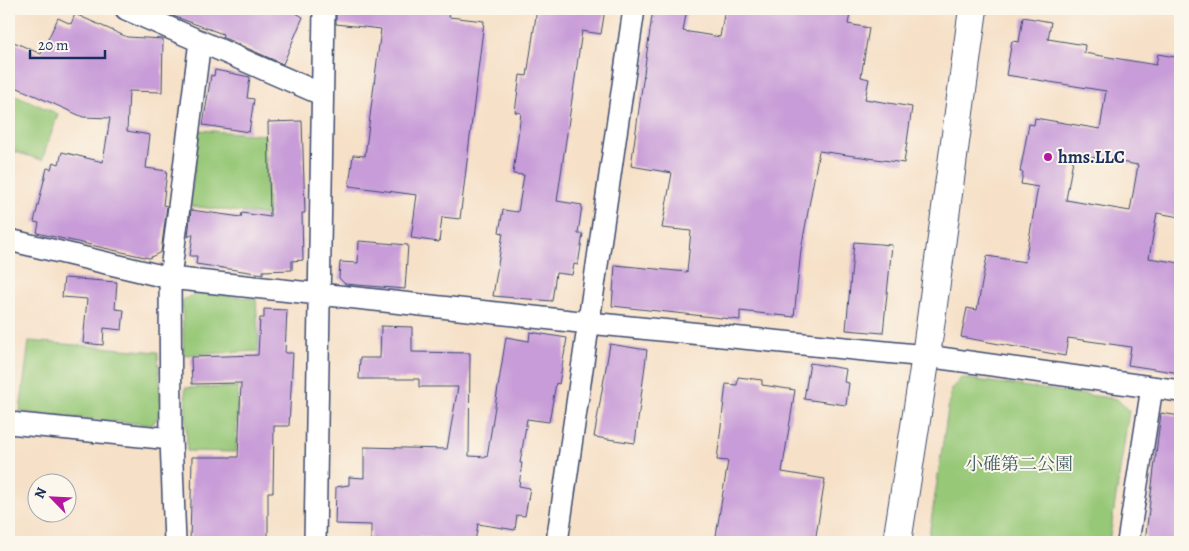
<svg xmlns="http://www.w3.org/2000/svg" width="1189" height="551" viewBox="0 0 1189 551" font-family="Alegreya,'Noto Serif JP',serif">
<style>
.green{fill:#97c877;stroke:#597c6a}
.building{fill:#c89cd8;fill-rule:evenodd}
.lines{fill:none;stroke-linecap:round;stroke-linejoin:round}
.street-casing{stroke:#3c4a6e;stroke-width:24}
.secondary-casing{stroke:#3c4a6e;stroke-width:30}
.street{stroke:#fff;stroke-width:21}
.secondary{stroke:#fff;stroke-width:28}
.poi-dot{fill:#b5179e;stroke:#fbf7ec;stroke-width:2}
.labels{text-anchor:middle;stroke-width:4;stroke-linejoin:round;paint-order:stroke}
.poi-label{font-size:18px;font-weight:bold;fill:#1b2f5e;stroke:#fbf7ec;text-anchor:start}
.park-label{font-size:18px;fill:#405d66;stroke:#fbf7ec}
</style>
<rect width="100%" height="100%" fill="#fbf7ec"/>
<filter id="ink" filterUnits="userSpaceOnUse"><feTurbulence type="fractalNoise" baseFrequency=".02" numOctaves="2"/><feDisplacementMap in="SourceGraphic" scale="10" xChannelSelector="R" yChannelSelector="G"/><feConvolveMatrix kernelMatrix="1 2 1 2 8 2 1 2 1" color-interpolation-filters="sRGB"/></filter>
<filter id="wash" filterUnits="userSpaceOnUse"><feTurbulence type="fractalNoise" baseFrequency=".0096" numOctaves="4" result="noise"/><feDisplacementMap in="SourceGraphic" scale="20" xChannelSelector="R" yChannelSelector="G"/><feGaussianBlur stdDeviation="1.12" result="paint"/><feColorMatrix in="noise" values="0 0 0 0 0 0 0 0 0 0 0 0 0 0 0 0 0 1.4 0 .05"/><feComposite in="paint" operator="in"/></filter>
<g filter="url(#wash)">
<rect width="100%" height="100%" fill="#f6e0c7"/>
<path class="green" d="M9,92L58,114L42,160L9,150Z
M199,130L265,135L268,215L190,206Z
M200,292L256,299L259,351L184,355L182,300Z
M29,341L158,352L161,412L152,425L20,412Z
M961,378L1117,399L1129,411L1109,542H928L951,389Z
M238,387L236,452L187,451L185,388Z"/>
<g id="blocks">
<path class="building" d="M161,9H298L296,13L303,17L283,64L222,37L223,34L173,16Z
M336,9H451L449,17L484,21L460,219L442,217L439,242L411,238L417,195L349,186L353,155L365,156L381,29L336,24Z
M537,9H605L601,34L582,31L557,201L582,205L578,234H583L578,265L574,264L572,275L556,273L552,301L493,296L503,233L499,232L503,210L518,212L524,175L513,174L521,113L515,112L520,75L527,76Z
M653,9H687L683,31L720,37L725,9H851L848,24L869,28L861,77L869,79L865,99L912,107L904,163L819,151L801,250L794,317L740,311V320L612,306L615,265L687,272L691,231L662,228L672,173L631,166Z
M75,14L127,37L163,39L162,92L129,91L127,131L150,135L146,168L167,171L163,205L167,206L161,252L149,258L37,233L39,223L34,222L47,168L51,169L53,162L59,164L62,152L103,162L110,118L83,117L9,84V40L41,54L58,18L71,24Z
M1023,17L1051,22L1048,39L1085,45L1084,53L1156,65L1158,54L1180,58V217L1157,213L1149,258L1180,263V373L1128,365L1131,347L1068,338L1065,356L961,337L967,308L977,310L987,256L1025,262L1038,187L1021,184L1023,172H1020L1029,124L1034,125L1035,118L1100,129L1106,91L1006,75L1012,41L1019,42ZM1074,154L1138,165L1130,211L1066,200Z
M215,70L250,77L247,98L254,99L249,132L203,125L211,75L214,76Z
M302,121L305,213H302L303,260L292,261V270L263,271V274L196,264L197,256H190L193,234L188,237L191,210L241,217L242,213L270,217L268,122Z
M359,241L408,245L405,289L345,284L339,278L340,262L358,263Z
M854,242L892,245L883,333L846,330Z
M64,278L117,282L115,309L124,310L122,330L104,328L103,345L83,343L87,299L62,297Z
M264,309L287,310L285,353H293L289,426H274L273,492H268V542H190L192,457H238L241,383L192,384L191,357L258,355L260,318H264Z
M381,326L412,327V352L470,353L469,456L487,457L506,337L529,341L530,332L567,338L559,384L556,383L549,422L527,419L520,463H522L519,486L530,488L525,516L517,515L515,530L478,524L475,542H458L418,536V542L371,540V525L335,524L336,487L349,485V477L364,478V447L447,449L458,387H419V379H359L360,358H380Z
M610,344L647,350L635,443L594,437Z
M810,363L846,369L844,382L849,383L846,405L804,399Z
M738,377L762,380V385L795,390L782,472L825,479L815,542H715L728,461L717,460L726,384L737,385Z
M1161,413L1180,416V525L1178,542H1145Z"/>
</g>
</g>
<g filter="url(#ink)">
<use href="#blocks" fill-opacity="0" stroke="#3c4a6e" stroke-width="1"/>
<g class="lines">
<defs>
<path id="street" d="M126,9L321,94
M9,240L170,278L589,323L926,356L1180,391
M9,423L171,439
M175,542L171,439L170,278L200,41
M315,542L324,9
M557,542L634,9
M1128,542L1152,387"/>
<path id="secondary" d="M897,542L926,356L973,9"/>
</defs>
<use href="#street" class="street-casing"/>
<use href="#secondary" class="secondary-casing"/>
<use href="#street" class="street"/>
<use href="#secondary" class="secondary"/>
</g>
</g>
<circle class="poi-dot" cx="1048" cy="157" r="5"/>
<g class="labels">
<g class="poi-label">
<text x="1058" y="163">hms.LLC</text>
</g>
<g class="park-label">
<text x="1019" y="470">小碓第二公園</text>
</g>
</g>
<rect width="1189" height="551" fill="none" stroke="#fbf7ec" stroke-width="30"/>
<g transform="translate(52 498) rotate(294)"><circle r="24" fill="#fbf7ec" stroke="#a1a7b3"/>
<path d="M0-4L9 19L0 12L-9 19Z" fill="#b5179e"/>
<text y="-8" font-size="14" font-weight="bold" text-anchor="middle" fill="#1b2f5e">N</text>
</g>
<path d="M30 50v8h75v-8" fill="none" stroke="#1b2f5e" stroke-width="2.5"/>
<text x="38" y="50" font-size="15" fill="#1b2f5e" stroke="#fbf7ec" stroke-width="4" paint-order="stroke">20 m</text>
</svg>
